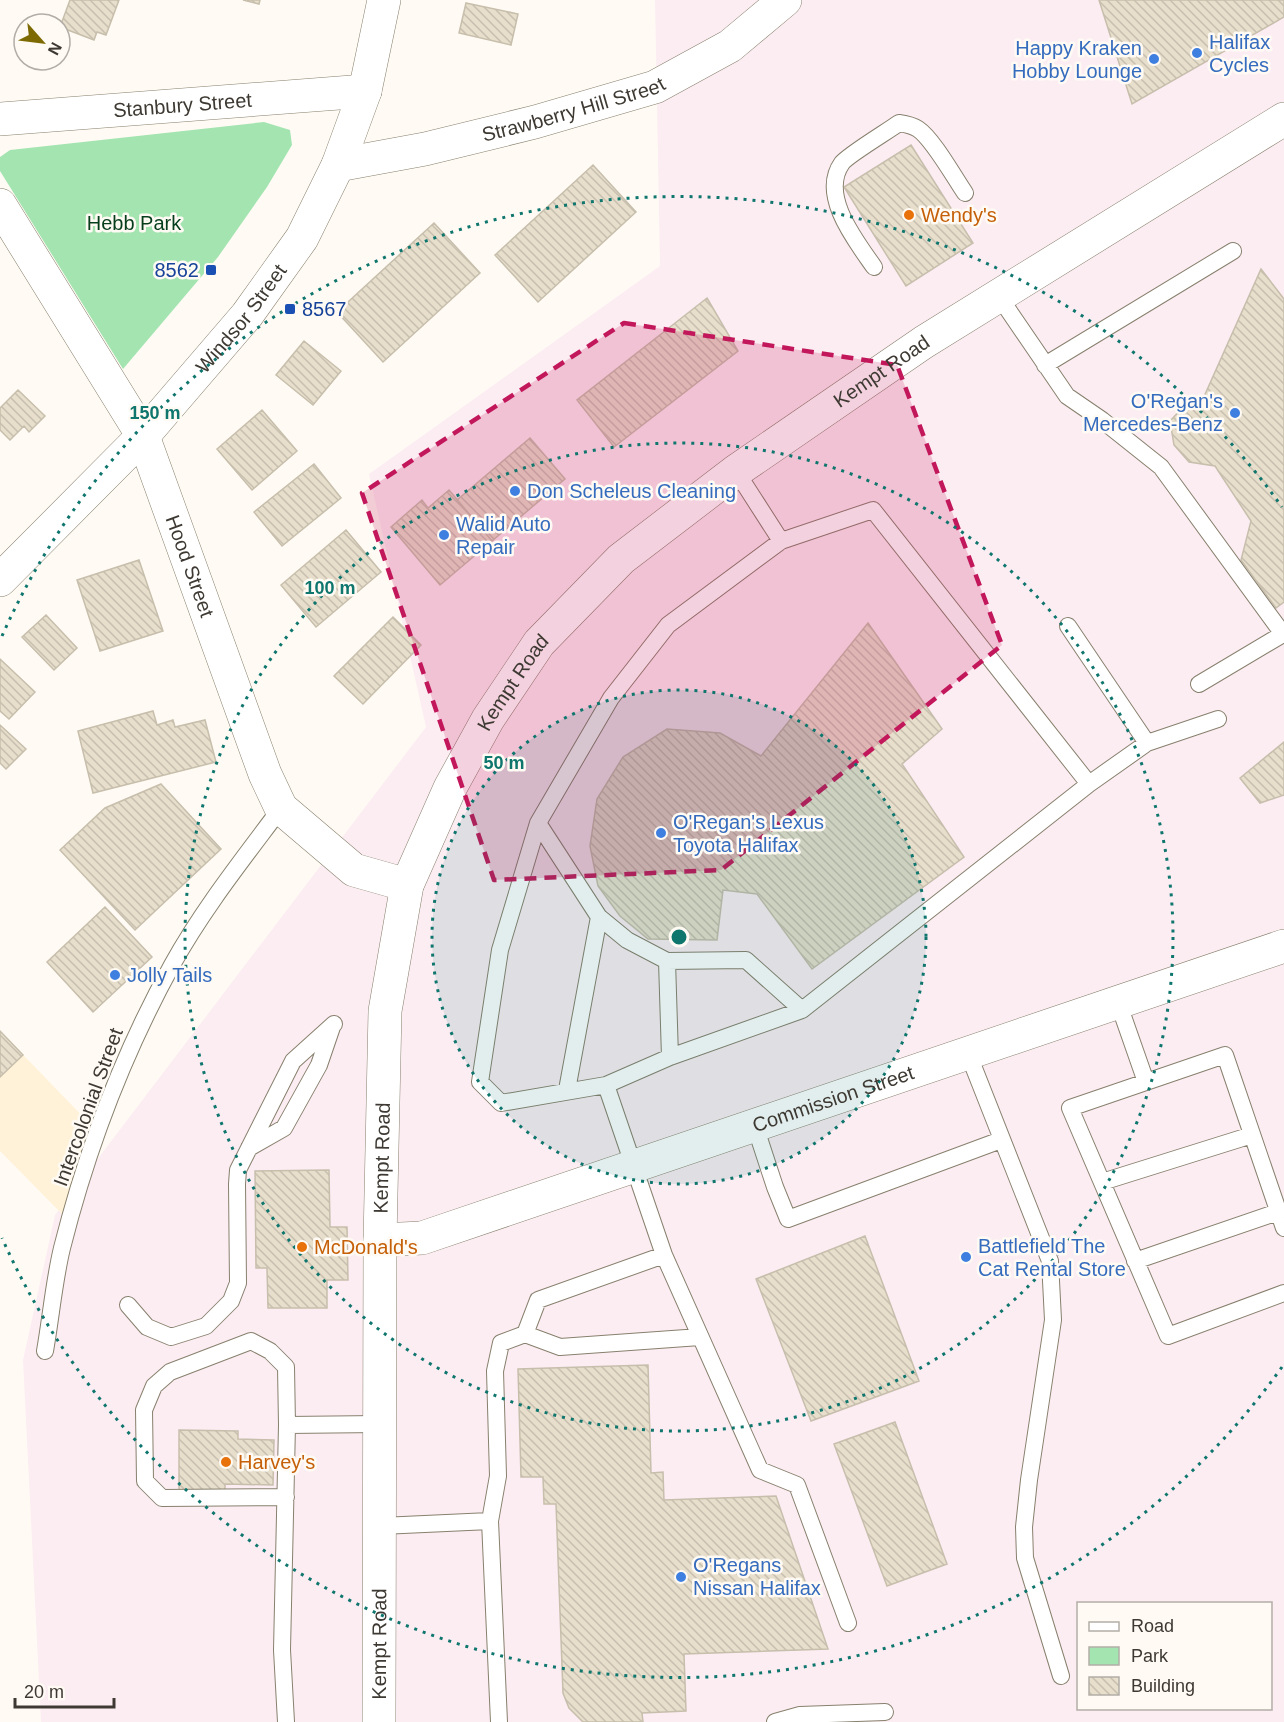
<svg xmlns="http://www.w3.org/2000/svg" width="1284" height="1722" viewBox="0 0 1284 1722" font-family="Helvetica,sans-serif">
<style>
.commercial{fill:#fcedf3;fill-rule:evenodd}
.built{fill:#fff2d8}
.green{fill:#a4e4b1}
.building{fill:url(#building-back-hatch);stroke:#c7beac;stroke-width:1.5}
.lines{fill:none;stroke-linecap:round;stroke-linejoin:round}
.lane-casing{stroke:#88806e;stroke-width:18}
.street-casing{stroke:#88806e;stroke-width:34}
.secondary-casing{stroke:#88806e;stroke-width:34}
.lane{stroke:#fff;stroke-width:16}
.street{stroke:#fff;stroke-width:33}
.secondary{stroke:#fff;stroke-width:33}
.marked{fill:#c2185b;fill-opacity:0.2;stroke:#c2185b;stroke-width:4.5;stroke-dasharray:12 8;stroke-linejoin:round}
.ring{fill:none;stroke:#0f766e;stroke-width:3;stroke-dasharray:3 6}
.shop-dot{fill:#3f7fe0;stroke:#fffbf4;stroke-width:2}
.food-dot{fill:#e8710a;stroke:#fffbf4;stroke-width:2}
.transit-dot{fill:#1a4fb4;stroke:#fffbf4;stroke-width:2}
.labels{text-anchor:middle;stroke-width:5;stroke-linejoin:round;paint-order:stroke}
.shop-label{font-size:20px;fill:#366cbe;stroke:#fffbf4;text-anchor:start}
.street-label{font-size:20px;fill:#3e3a33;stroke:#fffbf4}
.food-label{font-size:20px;fill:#c56008;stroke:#fffbf4;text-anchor:start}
.park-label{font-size:20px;fill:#063e1c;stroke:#fffbf4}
.transit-label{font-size:20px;fill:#164399;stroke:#fffbf4;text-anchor:end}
.centre{fill:#0f766e;stroke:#fffbf4;stroke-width:3}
.ring-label{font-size:18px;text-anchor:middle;font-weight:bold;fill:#0f766e;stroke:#fffbf4;stroke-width:5;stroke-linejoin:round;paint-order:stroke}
</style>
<defs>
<pattern id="building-back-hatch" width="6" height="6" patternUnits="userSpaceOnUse" patternTransform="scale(1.5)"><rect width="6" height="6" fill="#e7decb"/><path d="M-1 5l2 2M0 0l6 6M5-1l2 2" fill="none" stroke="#c7bfaf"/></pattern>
</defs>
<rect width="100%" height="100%" fill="#fffbf4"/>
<path class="commercial" d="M655,0H1284V1722H41L23,1360L55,1215L426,727L369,474L660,266ZM1078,1604H1270V1708H1078Z"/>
<path class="built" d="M0,1031L94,1128L63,1215L0,1151Z"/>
<path class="green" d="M264,122L290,130L292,145L267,187L218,257L123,369L0,171V157L10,150Z"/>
<path class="building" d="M70,0H119L106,35L97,32L94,40L60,27Z
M243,0H260L259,4Z
M1099,0H1284V17L1132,104Z
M466,3L518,14L511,45L459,33Z
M911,145L973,243L906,286L844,187Z
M593,165L636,212L538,302L495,255Z
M434,223L480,273L383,362L337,312Z
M1261,269L1284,299V602L1276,608L1241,560L1251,521L1215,466L1189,462L1174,445L1170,421L1186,404L1202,401Z
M707,298L738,351L614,447L577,400Z
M304,341L341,371L313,405L276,375Z
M18,390L45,416L29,432L24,426L10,440L0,430V408Z
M262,410L297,451L252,490L217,449Z
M530,438L565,479L492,541L457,500Z
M314,464L341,498L282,546L254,512Z
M449,490L492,541L440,585L391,527L422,500L428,508Z
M346,530L381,572L316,627L281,585Z
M139,560L163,631L100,651L77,580Z
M46,615L77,648L54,670L22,637Z
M393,617L421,645L363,704L334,676Z
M868,623L942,729L902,764L964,857L812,969L757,894L723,890L717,940L648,939L620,916L598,886L590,846L597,799L623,757L667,729L720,733L761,756Z
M0,659L35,692L9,719L0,711Z
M153,711L157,725L173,720L175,727L205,720L216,762L93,793L78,731Z
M0,725L26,749L6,769L0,763Z
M1284,742V795L1260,803L1240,778Z
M161,784L221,849L135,930L60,850L105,808Z
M105,907L152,957L93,1012L47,962Z
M0,1031L23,1055L0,1077Z
M329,1170L330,1227H347L348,1280H327V1308H268L267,1268H256L255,1171Z
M865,1236L919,1381L811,1421L756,1279Z
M648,1365L651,1473L663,1472L664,1500L776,1496L828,1649L684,1654L686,1711L642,1713L643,1722H583L569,1708L563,1693L556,1504H544L543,1477H521L518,1369Z
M895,1422L947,1564L887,1586L834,1444Z
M179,1430L238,1431V1439L274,1440L273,1485L225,1484V1490H179Z"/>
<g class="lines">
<defs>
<path id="lane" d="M874,267C856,241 819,195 842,163C848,155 888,131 899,123C906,124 912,125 918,129C933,139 954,177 965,193
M998,295L1067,396L1102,420L1161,467L1283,634L1199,684
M1045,365L1233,251
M736,471L781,541L873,510L1089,784
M781,541L668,625L611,698L538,823L500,950L480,1082L501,1103L606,1085L664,1255L760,1470L797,1485L848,1623
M1068,626L1147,743
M538,823L599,917L627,940L667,961L746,960L802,1010
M1118,1002L1146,1082
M968,1053L1050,1261L1053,1320L1029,1480L1024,1527L1025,1558L1061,1676
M670,1057L802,1010L1089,784L1147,743L1218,719
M606,1085L670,1057L667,961
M567,1090L599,917
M755,1126L775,1187L788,1219L1001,1140
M249,1148L284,1128L319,1065L332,1027
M1102,1182L1252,1135
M1284,1228L1225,1055L1070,1108L1168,1336L1284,1293
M1135,1261L1278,1212
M128,1305L147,1327L171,1337L206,1326L231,1301L238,1283L237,1184L238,1170L293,1061L334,1024
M525,1334L538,1300L664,1255
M45,1351C51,1317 54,1281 62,1248C87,1149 123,1054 172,965C203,909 243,859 281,808
M286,1497L162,1498L145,1481L144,1410L154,1386L170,1372L251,1341L270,1351L286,1367L287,1425
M381,1526L490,1521
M286,1722L282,1650L287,1425L379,1424
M499,1722L490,1521L498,1476L495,1371L501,1343L525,1334L560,1347L700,1337
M775,1722L800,1715L885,1712"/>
<g id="street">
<path id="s1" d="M0,119L365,91"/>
<path id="s2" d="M338,165L425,149L535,122L655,87L730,46L785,0"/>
<path id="s3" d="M0,205L143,436L265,774L281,808L354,870L407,885"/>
<path id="s4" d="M380,1240L422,1238L1284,946"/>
</g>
<g id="secondary">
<path id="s5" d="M0,580L143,436L247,315L302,238L338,165L365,91L384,0"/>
<path id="s6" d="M379,1722L380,1240L385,1011L407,885L450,788L488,719L539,643L621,559L736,471L924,342L1284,119"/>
</g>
</defs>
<use href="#lane" class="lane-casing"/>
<use href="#street" class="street-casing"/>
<use href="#secondary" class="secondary-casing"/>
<use href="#lane" class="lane"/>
<use href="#street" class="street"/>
<use href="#secondary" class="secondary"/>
</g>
<path class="marked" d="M624,323L897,365L1002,645L721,870L494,880L362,493Z"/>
<circle cx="679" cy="937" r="247" fill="#0f766e" fill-opacity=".12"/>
<g class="ring">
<circle cx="679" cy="937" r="247"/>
<circle cx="679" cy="937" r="494"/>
<path d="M1282 1367A741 741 0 0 1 2 1238M2 636A741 741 0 0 1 1282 507"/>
</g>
<g class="shop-dot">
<circle cx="1197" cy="53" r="6"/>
<circle cx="1154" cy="59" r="6"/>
<circle cx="1235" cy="413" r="6"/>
<circle cx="515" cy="491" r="6"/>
<circle cx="444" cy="535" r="6"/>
<circle cx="661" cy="833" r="6"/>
<circle cx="115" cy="975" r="6"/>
<circle cx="966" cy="1257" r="6"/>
<circle cx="681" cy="1577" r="6"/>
</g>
<g class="food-dot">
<circle cx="909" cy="215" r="6"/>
<circle cx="302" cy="1247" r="6"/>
<circle cx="226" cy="1462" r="6"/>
</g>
<g class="transit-dot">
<rect x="205" y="264" width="12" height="12" rx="3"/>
<rect x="284" y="303" width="12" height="12" rx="3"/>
</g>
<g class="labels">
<g class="shop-label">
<text x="1209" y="49">Halifax<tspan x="1209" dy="23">Cycles</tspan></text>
<text x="1142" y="55" text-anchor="end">Happy Kraken<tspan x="1142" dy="23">Hobby Lounge</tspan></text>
<text x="1223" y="408" text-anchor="end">O'Regan's<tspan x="1223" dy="23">Mercedes-Benz</tspan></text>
<text x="527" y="498">Don Scheleus Cleaning</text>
<text x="456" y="531">Walid Auto<tspan x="456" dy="23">Repair</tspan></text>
<text x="673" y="829">O'Regan's Lexus<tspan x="673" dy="23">Toyota Halifax</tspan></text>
<text x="127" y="982">Jolly Tails</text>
<text x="978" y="1253">Battlefield The<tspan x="978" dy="23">Cat Rental Store</tspan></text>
<text x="693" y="1572">O'Regans<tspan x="693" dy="23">Nissan Halifax</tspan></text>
</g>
<g class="street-label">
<text dy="7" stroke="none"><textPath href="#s1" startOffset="183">Stanbury Street</textPath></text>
<text dy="7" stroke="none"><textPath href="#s2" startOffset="242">Strawberry Hill Street</textPath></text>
<text dy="7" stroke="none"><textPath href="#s5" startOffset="356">Windsor Street</textPath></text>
<text dy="7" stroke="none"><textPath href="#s6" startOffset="1554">Kempt Road</textPath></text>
<text dy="7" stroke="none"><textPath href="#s3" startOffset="410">Hood Street</textPath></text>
<text dy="7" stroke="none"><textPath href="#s6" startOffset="1068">Kempt Road</textPath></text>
<text dy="7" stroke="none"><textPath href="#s4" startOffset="476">Commission Street</textPath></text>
<text transform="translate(88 1107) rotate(-70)" y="7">Intercolonial Street</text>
<text dy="7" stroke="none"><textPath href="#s6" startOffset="564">Kempt Road</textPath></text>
<text dy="7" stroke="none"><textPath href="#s6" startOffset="78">Kempt Road</textPath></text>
</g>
<g class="food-label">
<text x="921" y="222">Wendy's</text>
<text x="314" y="1254">McDonald's</text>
<text x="238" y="1469">Harvey's</text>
</g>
<g class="park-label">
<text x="134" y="230">Hebb Park</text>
</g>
<g class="transit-label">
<text x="199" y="277">8562</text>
<text x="302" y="316" text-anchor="start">8567</text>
</g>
</g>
<circle cx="679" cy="937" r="9" class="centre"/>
<g class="ring-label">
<text x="155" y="419">150 m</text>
<text x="330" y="594">100 m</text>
<text x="504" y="769">50 m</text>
</g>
<rect x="1077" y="1602" width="195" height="108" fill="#fffbf4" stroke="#b2aea7" stroke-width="1.5"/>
<rect x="1089" y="1622" width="30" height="9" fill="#ffffff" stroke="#b2aea7" stroke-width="1.5"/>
<text x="1131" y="1632" font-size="18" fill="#3e3a33">Road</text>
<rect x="1089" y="1647" width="30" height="18" fill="#a4e4b1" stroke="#b2aea7" stroke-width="1.5"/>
<text x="1131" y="1662" font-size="18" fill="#3e3a33">Park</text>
<rect x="1089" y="1677" width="30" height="18" fill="url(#building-back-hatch)" stroke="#b2aea7" stroke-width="1.5"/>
<text x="1131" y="1692" font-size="18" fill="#3e3a33">Building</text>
<g transform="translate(42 42) rotate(118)"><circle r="28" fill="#fffbf4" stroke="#b2aea7" stroke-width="1.5"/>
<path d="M0-4.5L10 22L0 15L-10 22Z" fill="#7e6a02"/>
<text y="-9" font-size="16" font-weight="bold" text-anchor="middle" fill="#3e3a33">N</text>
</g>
<path d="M15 1698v9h99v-9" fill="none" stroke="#3e3a33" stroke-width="3"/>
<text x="24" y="1698" font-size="18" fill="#3e3a33" stroke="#fffbf4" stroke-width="4.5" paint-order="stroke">20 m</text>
</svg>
